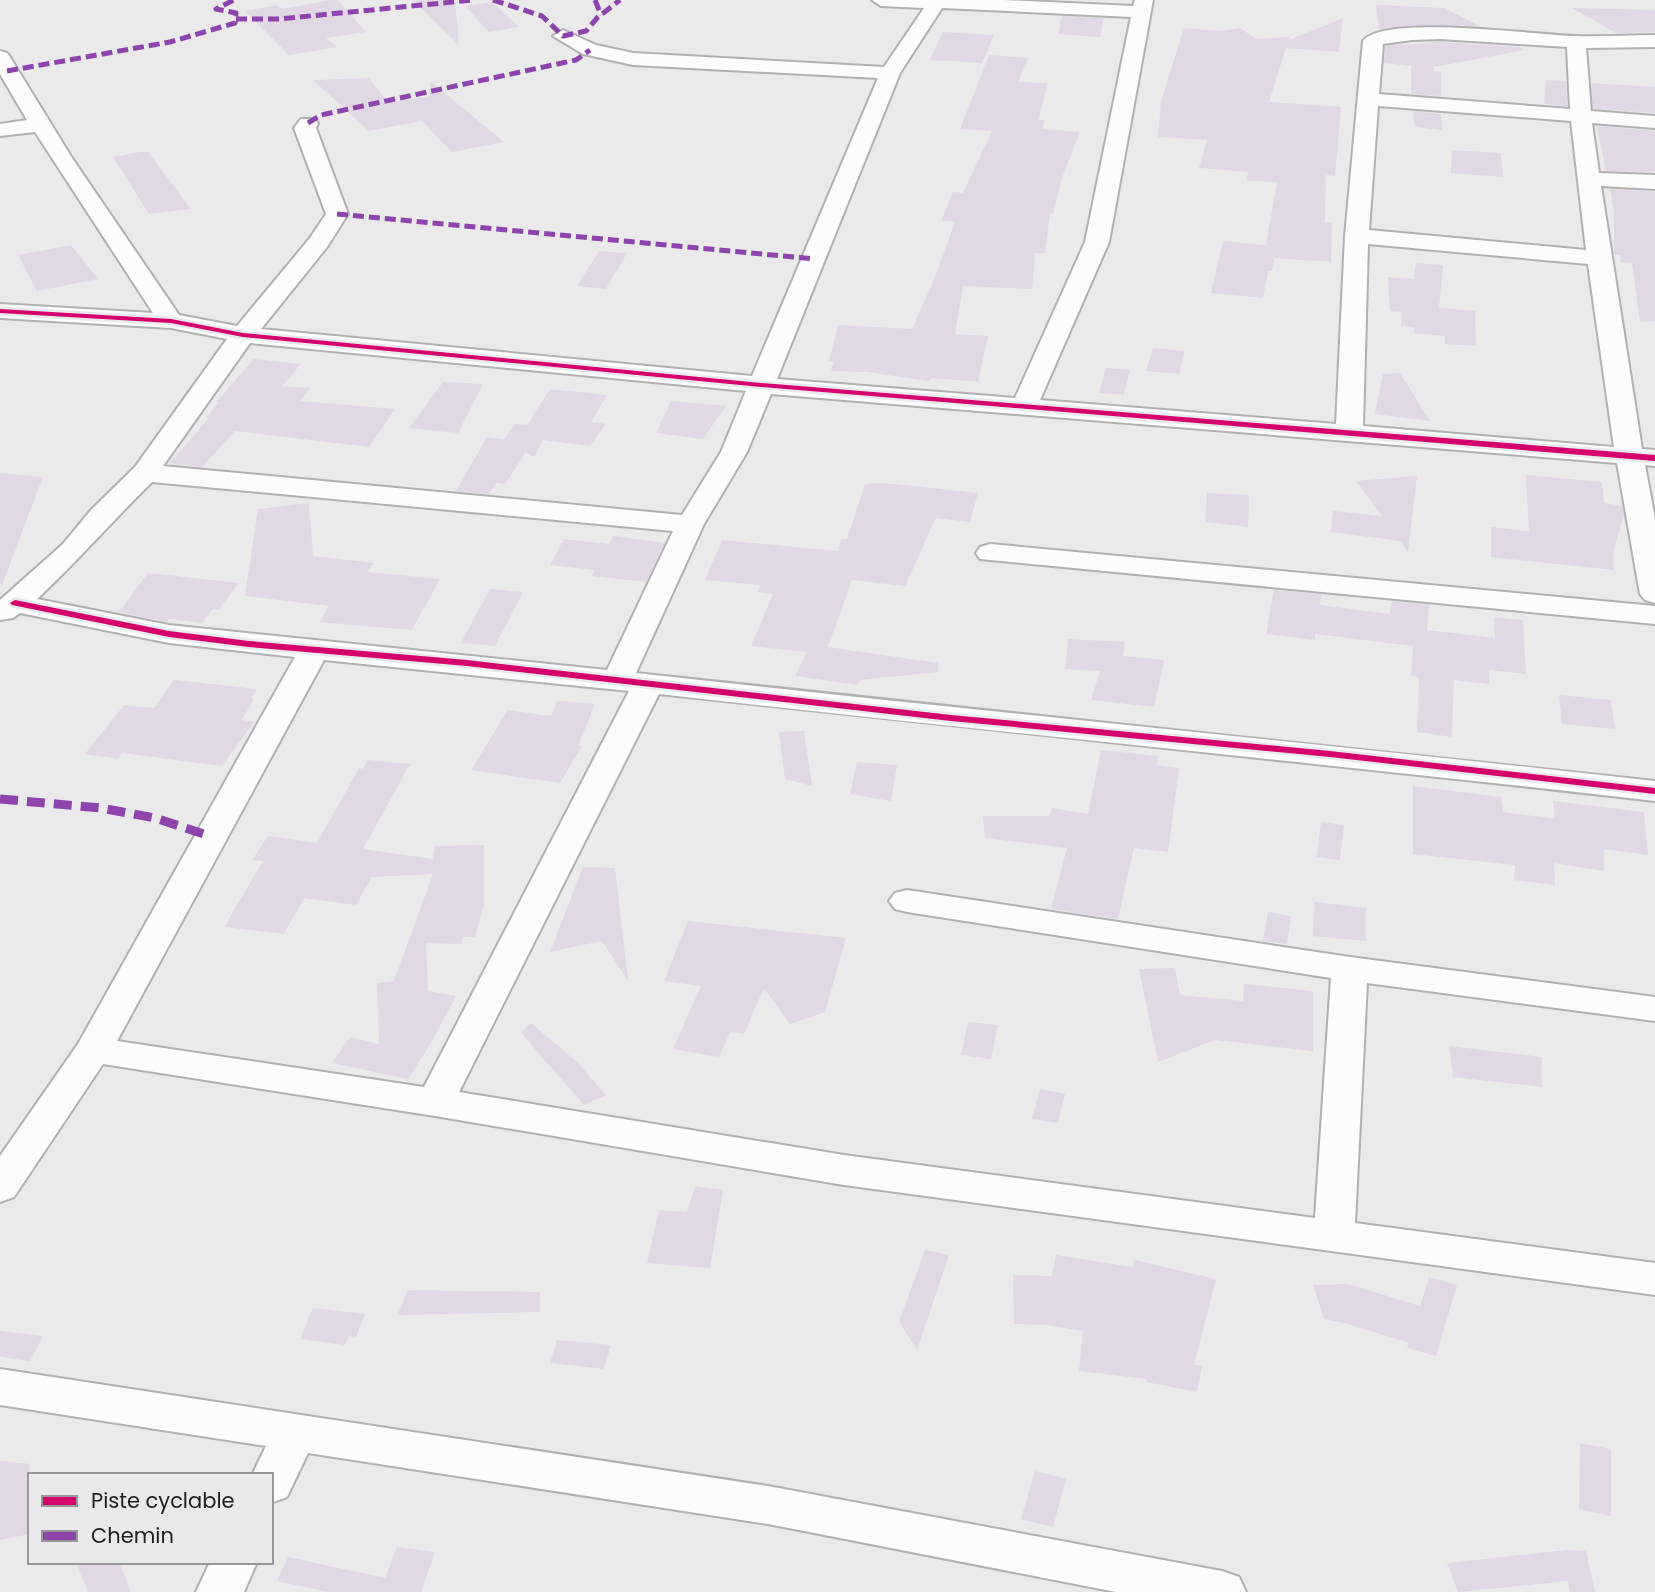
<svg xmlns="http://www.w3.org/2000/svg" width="1655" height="1592" viewBox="0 0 1655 1592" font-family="Poppins,sans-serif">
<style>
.building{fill:#e0d8e5}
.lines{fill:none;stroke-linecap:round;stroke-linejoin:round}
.street-casing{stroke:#b1b1b2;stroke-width:4}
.street{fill:#fcfcfc;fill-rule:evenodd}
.quiet-far1{stroke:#8e44ad;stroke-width:5;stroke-dasharray:11 5;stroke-linecap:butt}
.quiet{stroke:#8e44ad;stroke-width:9;stroke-dasharray:18 9;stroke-linecap:butt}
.cycleway-casing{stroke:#e9e9ec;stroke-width:5}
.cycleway{fill:#d6006c;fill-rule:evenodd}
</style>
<rect width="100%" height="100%" fill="#eaeaeb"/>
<path class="building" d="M331,0H338L366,32L326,38L337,47L289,55L245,11L277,5L282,9Z
M413,0H455L459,45Z
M492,2L519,27L489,32L465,6Z
M1376,5L1445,8L1479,26L1429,25L1379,30Z
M1572,8L1655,10V32L1616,33Z
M1062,16L1104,18L1100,37L1058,34Z
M1343,18L1339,52L1286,48L1269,102L1341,107L1335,176L1326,175L1325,222H1332L1331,262L1274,258L1272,271H1268L1263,298L1211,293L1223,241L1266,245L1277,182L1247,181L1248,172L1199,168L1207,140L1158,137L1161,101L1184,28L1221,31L1240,28L1256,39L1290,37L1289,40Z
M943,32L994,35L982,63L930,60Z
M1440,42L1518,47L1525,50L1434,67V71L1441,72V96L1411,94V66L1384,63L1385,46Z
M989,55L1028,58L1018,82L1048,83L1038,120H1045L1042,129L1080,132L1063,175L1053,213H1050L1045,253H1035L1032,289L963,286L955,334L988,336L978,382L931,378L929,381L867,372L831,371L834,361H829L838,325L912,329L935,277L955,222L941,221L953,192L963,193L992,131L960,129Z
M369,78L389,103L430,96V81L504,142L452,152L422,121L369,131L313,80Z
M1546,80L1566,81L1567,106L1544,104Z
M1591,83L1655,87V113L1593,109Z
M1413,111L1441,114L1442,130L1415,127Z
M1597,126L1655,131V172L1606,171Z
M1452,150L1501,153L1503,177L1451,173Z
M140,152H148L191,209L149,214L113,157Z
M1610,189L1655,192V321L1640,322L1632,263L1621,262L1620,255H1614V212Z
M71,245L98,279L37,291L18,255Z
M599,251L627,253L606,289L577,286Z
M1416,263L1443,265L1439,308L1475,311L1476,346L1445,344V336L1414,333V327L1401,326L1402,312L1390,311L1388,277L1414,279Z
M1153,348L1185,351L1179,374L1146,371Z
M254,359L301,364L282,386L310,388L301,401L395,409L369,447L235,431L202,467L170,463L209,418H206L219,402H216Z
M1106,368L1130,370L1124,395L1099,393Z
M1400,373L1430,421L1375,414L1383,374Z
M443,382L483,384L458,433L409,428Z
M550,389L607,395L591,422L606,424L590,446L543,440L534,457L526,452L505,484L496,483L489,494L456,491L487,437L504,439L515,424L527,425Z
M671,401L726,406L703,439L656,433Z
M0,473L43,477L2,585L0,584Z
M1526,475L1602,482L1604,503L1622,506L1624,516L1614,548V570L1491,557V527L1529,531Z
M1417,476L1408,552L1400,541L1331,532L1333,511L1382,516L1356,481Z
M884,483L978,493L970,522L936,518L905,586L852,580L828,647L938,663V672L860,680L858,685L795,676L807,652L751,646L773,594L757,592L761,585L705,580L722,540L838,551L841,539H847L865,484Z
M1207,493L1249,495L1248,527L1206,522Z
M309,503L313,556L374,563L367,572L440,579L412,630L320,622L329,606L245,596L258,509Z
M613,536L665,543L646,582L592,576L595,570L550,565L564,539L609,544Z
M148,573L176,576L239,583L219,609H213L202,623L169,619L167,622L119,612Z
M490,589L523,592L495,646L461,643Z
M1274,590L1321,594L1320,605L1390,614L1392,601L1429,605L1427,630L1495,638L1494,617L1523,620L1526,674L1489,670V684L1454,680L1452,737L1417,732L1419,677L1411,676L1413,646L1315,634V640L1266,634Z
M1068,639L1125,642L1123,656L1164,660L1154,707L1091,700L1100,671L1065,669Z
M174,680L257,689L251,699H254L242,720L254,722L222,766L122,753L118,759L85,754L124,705L154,708Z
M1559,695L1611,700L1615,729L1562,724Z
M557,701L595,704L578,746H582L560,783L471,770L508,710L551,716Z
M804,731L812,786L785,779L779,732Z
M1101,750L1158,756L1157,765L1179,768L1168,852L1134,848L1118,919L1051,909L1067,848L985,838L983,816H1049L1052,808L1088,814Z
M368,760L410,764L363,849L433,859L435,846L484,845V904L475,937H463L461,944L426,943L428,991L456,996L428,1048L408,1079L332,1063L350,1037L379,1044L377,983L394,981L433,874L372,877L356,905L304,898L284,934L224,927L263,861L252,860L268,836L317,843L359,768L363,769Z
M857,762L897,765L891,801L850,794Z
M1413,786L1501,797L1503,812L1555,819L1553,801L1644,812L1648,855L1604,849V871L1554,863L1555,885L1514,880L1515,865L1413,854Z
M1321,822L1344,825L1340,860L1317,857Z
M583,867L615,868L628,981L602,941L550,952Z
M1314,902L1366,908V941L1313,936Z
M1268,912L1291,916L1287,944L1263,941Z
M688,921L846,938L825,1012L790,1024L764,988L744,1034L730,1032L719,1057L673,1049L701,986L664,981Z
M1175,968L1180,995L1243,1001L1244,984L1313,991V1051L1215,1040L1158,1062L1139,969Z
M968,1022L998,1025L991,1059L961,1055Z
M531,1023L577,1062L606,1095L584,1105L521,1033Z
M1449,1046L1542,1057V1087L1453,1077Z
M1040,1089L1065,1094L1058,1123L1032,1119Z
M695,1186L723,1190L710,1268L647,1263L659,1210L687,1212Z
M925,1250L949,1255L917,1350L899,1322Z
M1056,1255L1132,1267L1134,1260L1216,1279L1194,1365L1202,1366L1197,1392L1146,1382V1379L1079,1371L1083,1331L1047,1325L1014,1324L1013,1275L1052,1276Z
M1429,1277L1457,1285L1436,1356L1407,1348L1409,1343L1348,1324L1324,1319L1313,1285L1348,1284L1420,1306Z
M408,1290L540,1292V1312L397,1315Z
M313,1308L365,1314L356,1337L349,1336L345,1345L300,1339Z
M0,1331L43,1336L30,1361L0,1357Z
M557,1340L611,1345L604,1369L550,1363Z
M1580,1443L1611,1449V1516L1579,1509Z
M0,1461L30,1464V1534L0,1540Z
M1035,1471L1066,1479L1053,1527L1021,1519Z
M397,1547L435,1552L421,1592H328L277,1581L288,1557L385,1578Z
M1567,1550L1586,1551L1595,1592H1570L1568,1581L1458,1592L1447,1563Z
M76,1562H119L131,1592H88Z"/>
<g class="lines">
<defs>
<path id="street" d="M872,0H1004L1133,6L1135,0H1153L1109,242L1040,400L1336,424L1345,236L1363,41C1383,14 1538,35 1574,36C1601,37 1628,35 1655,35V47L1586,48L1591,111L1655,116V128L1592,123L1599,173L1655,175V189L1601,186L1642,449L1655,450V466L1645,465L1655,519V603L1645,600L1640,594L1617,463L771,394L747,452L704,524L636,673C976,711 1316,743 1655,781V801C1323,763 990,732 659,694L459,1092L844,1155L1315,1218L1331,978L907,912L895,909L889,901L895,893L907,890L1350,957L1655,997V1021L1367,983L1355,1223L1655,1263V1295L844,1185L435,1116L103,1064L14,1197L0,1202V1156L78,1044L295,657L169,643L20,613L13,618L0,620V600L63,544L91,510L135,467L227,339L171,328L0,318V304L153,313L35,132L0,136V124L27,120L0,74V51L7,53L10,57L72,158L179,315L237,326L310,238L326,214L294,128L301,119H315L318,123L316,128L348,214L327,247L261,329L752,376L878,78L633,65L583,54L553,36L563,30L596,45L633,53L884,67L924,8L881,6ZM942,8L1131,17L1085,242L1015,398L777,379L900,73ZM1440,39L1567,47L1570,109L1379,94L1383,44L1412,40ZM1378,106L1571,121L1586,250L1369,230ZM1368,244L1588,264L1614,447L1363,426ZM250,343L746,391L721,452L682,515L163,466ZM152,482L673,531L607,670L169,625L37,599C78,561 113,520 152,482ZM324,660L629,691L424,1087L117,1041Z
M990,544L1655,606V624L980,559L976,553L980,547Z
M0,1369L768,1486L1222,1571L1239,1577L1246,1592H1116L768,1524L308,1453L287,1497L271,1503V1475H252L266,1446L0,1405Z
M210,1562H257L244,1592H196Z"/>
</defs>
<use href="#street" class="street-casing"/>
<use href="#street" class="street"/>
<path class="quiet-far1" d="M493,0L542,16L563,36L586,31L598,17L620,0
M595,0L601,15
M236,19H279L473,0
M7,71L170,42L235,23L236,13L216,9L234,0
M308,123L321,115L576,60L590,50
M337,214L815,259"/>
<path class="quiet" d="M0,799L101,808L155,818L210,836"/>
<defs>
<path id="cycleway" d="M0,309L171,319L243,333L761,383L1655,455V461L761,387L243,337L171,323L0,313Z
M15,600L169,631L249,641L467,660L951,715L1330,751L1655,788V794L1330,757L951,721L467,666L249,647L169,637L12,605L10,603Z"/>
</defs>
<use href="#cycleway" class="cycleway-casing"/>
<use href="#cycleway" class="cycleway"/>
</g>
<rect x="28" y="1473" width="245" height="91" fill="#e9e9ec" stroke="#98989a" stroke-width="2"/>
<rect x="42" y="1496" width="35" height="10" fill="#d6006c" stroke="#98989a" stroke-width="2"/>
<text x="91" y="1508" font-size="21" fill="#1e1e1f">Piste cyclable</text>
<rect x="42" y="1531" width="35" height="10" fill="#8e44ad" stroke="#98989a" stroke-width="2"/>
<text x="91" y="1543" font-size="21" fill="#1e1e1f">Chemin</text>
</svg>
